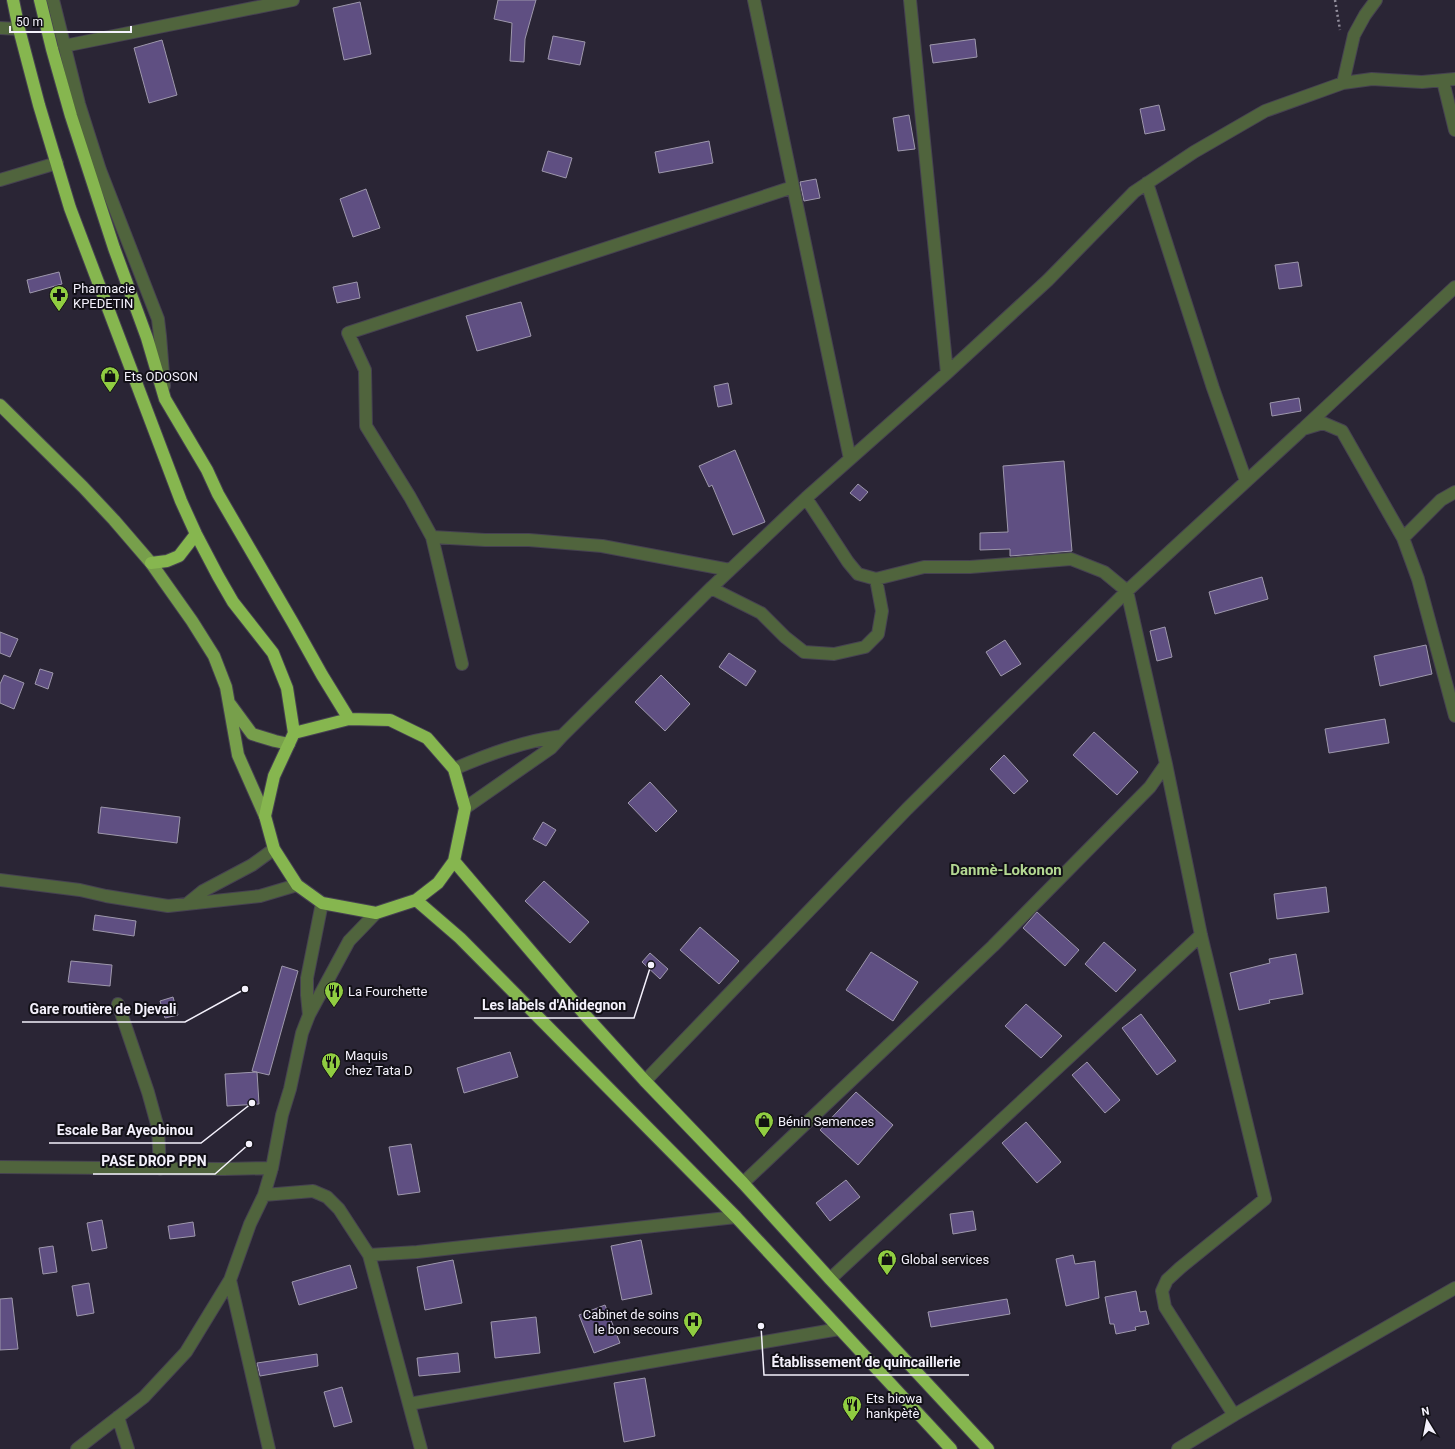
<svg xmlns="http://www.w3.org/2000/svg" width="1455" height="1449" viewBox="0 0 1455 1449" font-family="Roboto,sans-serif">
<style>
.building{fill:#5f4f82;stroke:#9e98ac}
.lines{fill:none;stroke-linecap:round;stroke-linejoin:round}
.minor-casing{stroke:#464251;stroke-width:14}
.major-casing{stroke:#464251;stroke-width:14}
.highway-casing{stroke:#464251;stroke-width:14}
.path{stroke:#938f9d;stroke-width:2.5;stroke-dasharray:2 3;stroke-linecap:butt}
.minor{stroke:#50643d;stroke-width:12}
.major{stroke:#779f4b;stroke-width:12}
.highway{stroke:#86b64f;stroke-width:12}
.labels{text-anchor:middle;stroke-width:4;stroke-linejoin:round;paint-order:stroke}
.poi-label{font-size:13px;fill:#f4f1fc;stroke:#121017;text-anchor:start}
.quarter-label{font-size:15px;font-weight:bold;fill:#b4d892;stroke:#121017}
.leader{fill:none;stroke:#f4f1fc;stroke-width:1.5}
.callout-dot{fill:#f4f1fc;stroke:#121017;stroke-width:1.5}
.callout-label{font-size:14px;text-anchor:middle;font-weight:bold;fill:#f4f1fc;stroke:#121017;stroke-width:4;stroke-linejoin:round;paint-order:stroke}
</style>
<rect width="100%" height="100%" fill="#2a2535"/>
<path class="building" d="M498,0H536L525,39L524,62L510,61L512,23L494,19Z
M360,2L371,54L344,60L333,8Z
M553,36L585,42L580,65L548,59Z
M975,39L977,57L933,63L930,45Z
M162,40L177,95L149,103L134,48Z
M1159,105L1165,130L1145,134L1140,109Z
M909,115L915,149L898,151L893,118Z
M709,141L713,163L659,173L655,152Z
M548,151L572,158L566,178L542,171Z
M816,179L820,198L804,201L800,182Z
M366,189L380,228L353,237L340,199Z
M1298,262L1302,286L1279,289L1275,265Z
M59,272L62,284L30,293L27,280Z
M357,282L360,298L337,303L333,287Z
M521,302L531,336L477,351L466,316Z
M728,383L732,404L718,407L714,386Z
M1299,398L1301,411L1272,416L1270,403Z
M735,450L765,522L733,535L712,485L709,487L699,466Z
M1064,461L1072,551L1010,556V549L980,550V533L1008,532L1003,466Z
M858,484L868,492L860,501L850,493Z
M1262,577L1268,599L1215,614L1209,592Z
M1165,627L1172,657L1157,661L1150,631Z
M0,632L18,639L10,657L0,653Z
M1005,640L1021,664L1001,676L986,652Z
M1426,645L1432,674L1380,686L1374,656Z
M729,653L756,671L746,686L719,667Z
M40,669L53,673L48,689L35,684Z
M4,675L24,683L14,709L0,703V684Z
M661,675L690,704L665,731L635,702Z
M1385,719L1389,743L1329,753L1325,729Z
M1094,732L1138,772L1117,795L1073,755Z
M1004,755L1028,781L1014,794L990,769Z
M650,782L677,811L656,832L628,803Z
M101,807L180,817L177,843L98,833Z
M543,822L556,830L546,846L533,839Z
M544,881L589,922L570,943L525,901Z
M1326,887L1329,912L1277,919L1274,894Z
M1037,912L1079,950L1065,966L1023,928Z
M95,915L136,921L134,936L93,930Z
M700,927L739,961L719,984L680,950Z
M1104,942L1136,970L1116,992L1085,964Z
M871,952L918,982L893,1021L846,990Z
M650,953L668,969L660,979L642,962Z
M1296,954L1303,994L1269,1000L1270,1003L1239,1010L1230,973L1270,963L1269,959Z
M71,961L112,965L110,986L68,982Z
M282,966L298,971L269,1075L252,1071Z
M173,997L178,1015L165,1018L160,1001Z
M1026,1004L1062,1036L1041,1058L1005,1026Z
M1141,1014L1176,1061L1157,1075L1122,1028Z
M510,1052L518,1077L464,1093L457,1068Z
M1087,1062L1120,1100L1105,1113L1072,1075Z
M257,1072L259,1104L227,1106L225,1074Z
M856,1092L893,1125L858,1165L820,1130Z
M1026,1122L1061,1162L1037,1183L1002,1143Z
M411,1144L420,1192L398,1195L389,1147Z
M846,1180L860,1197L830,1221L816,1203Z
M973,1211L976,1230L953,1234L950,1214Z
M102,1220L107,1248L92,1251L87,1223Z
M193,1222L195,1236L170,1239L168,1226Z
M641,1240L652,1294L622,1300L611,1246Z
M53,1246L57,1272L43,1274L39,1248Z
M1073,1255L1075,1264L1095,1261L1099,1298L1066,1306L1056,1259Z
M453,1260L462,1303L425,1310L417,1267Z
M350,1265L357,1288L299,1305L292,1282Z
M89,1283L94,1313L77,1316L72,1286Z
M1136,1291L1140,1312L1146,1311L1149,1324L1135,1327L1136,1330L1116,1334L1114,1324H1110L1105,1297Z
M12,1298L18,1349L0,1350V1299Z
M1007,1299L1010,1314L931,1327L928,1312Z
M605,1305L620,1343L594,1353L579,1315Z
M536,1317L540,1353L495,1358L491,1322Z
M458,1353L460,1372L419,1376L417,1358Z
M317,1354L318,1366L260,1376L257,1363Z
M645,1378L655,1436L624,1442L614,1383Z
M342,1387L352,1422L334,1427L324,1392Z"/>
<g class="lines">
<defs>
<path id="minor" d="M53,0L79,104L100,170L158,319L160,336L164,386
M754,0L850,459
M910,0L947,373
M0,28L19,29
M64,46L293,0
M1443,81L1455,130
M1343,83L1354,35L1365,15L1376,0
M0,180L57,163
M1147,183L1213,388L1246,481
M1305,427L1455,287
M806,498L848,562L858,574L876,579L924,567H970L1071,559L1104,572L1127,591L1166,764L1201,935L1265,1199L1180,1268L1167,1280L1162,1291L1165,1307L1234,1415
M432,537L485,540H529L602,546L730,570
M1403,538L1441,500L1455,492
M711,588L761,613L785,637L804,652L834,654L865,647L878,634L882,611L876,579
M462,664L432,537L410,497L366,426L365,370L348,333L793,187
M454,769C489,754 524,741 562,736
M465,808L551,748L562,736L711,588L806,498L947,373L1048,280L1134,192L1194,152L1265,111L1343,83L1372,79L1422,82L1455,79
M0,880L80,890L106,896L168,906L260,896L297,885
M187,904L203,891L252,865L274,849
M118,1004L148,1092L158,1128L160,1169
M309,1015L307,995V978L322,903
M645,1081L907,809L1127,591L1303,429L1323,423L1342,431L1403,538L1418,579L1455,716
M0,1167L224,1169L272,1168
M743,1183L993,946L1150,787L1166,764
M264,1195L313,1191L327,1197L339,1209L369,1255L421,1449
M369,1255L417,1252L736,1217
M830,1279L1201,935
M230,1280L269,1449
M409,1404L839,1329
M118,1417L128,1449
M77,1449L144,1397L186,1352L230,1280L250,1224L264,1195L272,1168L282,1115L290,1089L302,1033L309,1015L349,941L376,913
M1178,1449L1234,1415L1455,1288"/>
<path id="major" d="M0,405L83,487L114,520L151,563L192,621L214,656L226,687L238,755L265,816
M230,704L252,734L275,741L289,744"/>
<path id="highway" d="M13,0L19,29L39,105L70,208L181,501L196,534L218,576L233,602L273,653L287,688L294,733L274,776L265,816L274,849L297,885L322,903L376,913L416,900L438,883L454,861L465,808L454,769L427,738L390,720L349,719L294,733
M40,0L52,49L71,116L114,248L147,338L165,399L207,470L218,494L293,623L322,675L349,719
M151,563L167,561L179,556L196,534
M454,861L586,1016L645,1081L743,1183L830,1279L988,1449
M416,900L460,938L736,1217L951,1449"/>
</defs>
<use href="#minor" class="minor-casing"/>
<use href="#major" class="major-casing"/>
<use href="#highway" class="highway-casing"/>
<path class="path" d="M1335,0L1340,30"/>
<use href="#minor" class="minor"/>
<use href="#major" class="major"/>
<use href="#highway" class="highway"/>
</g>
<defs>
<symbol id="pharmacy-pin" viewBox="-11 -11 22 30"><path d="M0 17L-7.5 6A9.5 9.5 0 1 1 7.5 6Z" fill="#90cd41" stroke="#121017"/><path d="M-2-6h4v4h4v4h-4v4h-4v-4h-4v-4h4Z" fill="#111"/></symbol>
<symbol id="shop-pin" viewBox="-11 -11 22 30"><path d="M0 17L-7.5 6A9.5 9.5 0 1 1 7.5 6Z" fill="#90cd41" stroke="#121017"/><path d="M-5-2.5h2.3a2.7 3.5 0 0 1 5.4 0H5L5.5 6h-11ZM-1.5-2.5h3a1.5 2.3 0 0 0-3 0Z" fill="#111"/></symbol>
<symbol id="restaurant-pin" viewBox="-11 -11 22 30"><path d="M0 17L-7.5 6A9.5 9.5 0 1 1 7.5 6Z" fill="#90cd41" stroke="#121017"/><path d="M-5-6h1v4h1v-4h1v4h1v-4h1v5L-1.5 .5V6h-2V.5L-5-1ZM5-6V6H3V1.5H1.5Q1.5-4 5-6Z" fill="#111"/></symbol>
<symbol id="hospital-pin" viewBox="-11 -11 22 30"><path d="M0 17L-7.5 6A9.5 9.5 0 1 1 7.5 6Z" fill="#90cd41" stroke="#121017"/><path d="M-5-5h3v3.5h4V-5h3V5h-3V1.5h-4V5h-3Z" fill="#111"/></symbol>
</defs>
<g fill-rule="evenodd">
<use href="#pharmacy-pin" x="48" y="284" width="22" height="30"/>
<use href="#shop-pin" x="99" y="365" width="22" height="30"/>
<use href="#restaurant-pin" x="323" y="980" width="22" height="30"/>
<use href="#restaurant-pin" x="320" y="1051" width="22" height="30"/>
<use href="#shop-pin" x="753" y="1110" width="22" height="30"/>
<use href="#shop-pin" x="876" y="1248" width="22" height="30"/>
<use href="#hospital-pin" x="682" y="1310" width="22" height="30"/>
<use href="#restaurant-pin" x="841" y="1394" width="22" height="30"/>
</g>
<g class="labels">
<g class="poi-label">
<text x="73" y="293">Pharmacie<tspan x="73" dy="15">KPEDETIN</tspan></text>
<text x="124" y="381">Ets ODOSON</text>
<text x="348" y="996">La Fourchette</text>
<text x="345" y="1060">Maquis<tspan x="345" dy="15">chez Tata D</tspan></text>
<text x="778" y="1126">Bénin Semences</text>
<text x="901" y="1264">Global services</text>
<text x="679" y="1319" text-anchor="end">Cabinet de soins<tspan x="679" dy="15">le bon secours</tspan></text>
<text x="866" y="1403">Ets biowa<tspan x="866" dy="15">hankpètè</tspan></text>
</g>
<g class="quarter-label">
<text x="1006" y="875">Danmè-Lokonon</text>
</g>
</g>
<path class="leader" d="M651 965L634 1018H474M245 989L185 1022H22M252 1103L201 1143H49M249 1144L215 1174H93M761 1326L764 1375H969"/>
<g class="callout-dot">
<circle cx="651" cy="965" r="4"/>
<circle cx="245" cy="989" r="4"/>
<circle cx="252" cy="1103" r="4"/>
<circle cx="249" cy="1144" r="4"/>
<circle cx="761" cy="1326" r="4"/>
</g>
<g class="callout-label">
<text x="554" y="1010">Les labels d'Ahidegnon</text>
<text x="103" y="1014">Gare routière de Djevali</text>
<text x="125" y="1135">Escale Bar Ayeobinou</text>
<text x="154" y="1166">PASE DROP PPN</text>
<text x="866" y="1367">Établissement de quincaillerie</text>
</g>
<g transform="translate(1427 1421) rotate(350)" stroke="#121017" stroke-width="3" paint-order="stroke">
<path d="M0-3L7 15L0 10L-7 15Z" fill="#f4f1fc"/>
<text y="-6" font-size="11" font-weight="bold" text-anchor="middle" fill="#f4f1fc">N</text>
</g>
<path d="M10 26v6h121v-6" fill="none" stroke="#f4f1fc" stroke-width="2"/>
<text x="16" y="26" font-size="12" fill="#f4f1fc" stroke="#121017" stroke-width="3" paint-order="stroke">50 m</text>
</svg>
